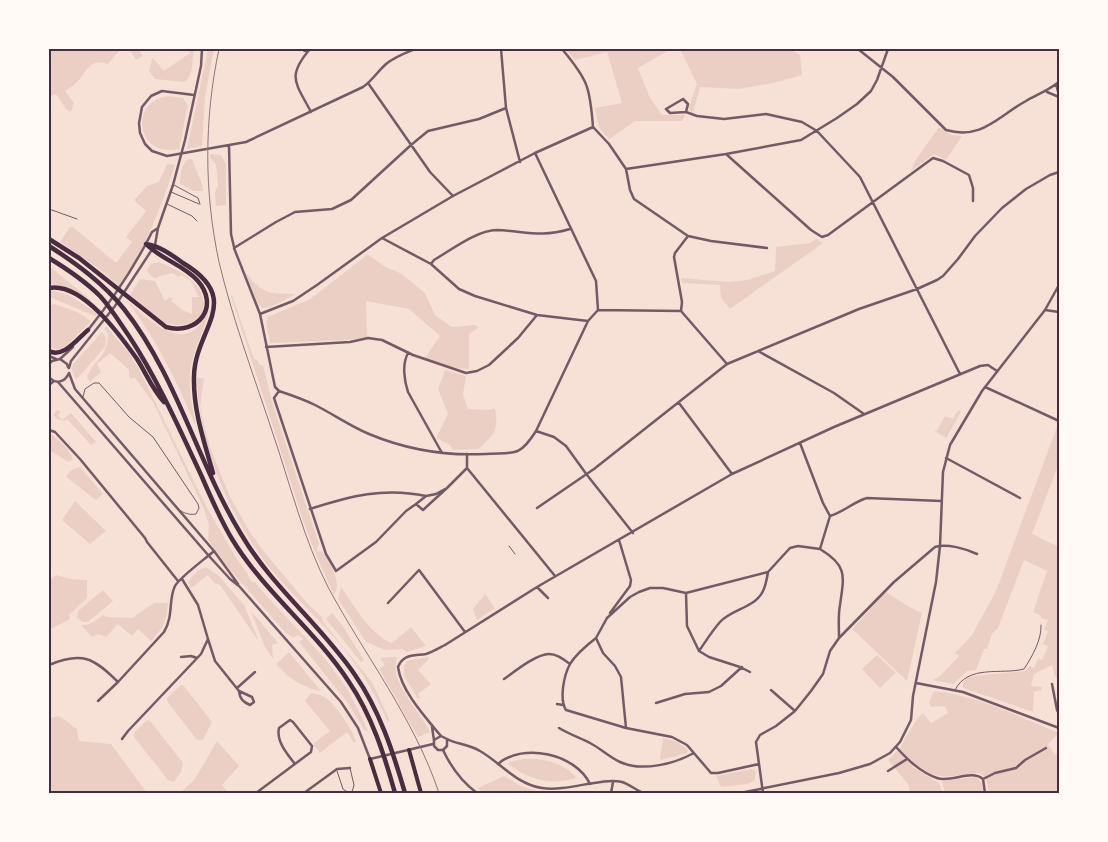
<svg xmlns="http://www.w3.org/2000/svg" width="1108" height="842" viewBox="0 0 1108 842" font-family="'Playfair Display',serif">
<style>
.green{fill:#ebcfc5}
.lines{fill:none;stroke-linecap:round;stroke-linejoin:round}
.stream{stroke:#dcb8b0;stroke-width:1}
.service{stroke:#755966;stroke-width:1}
.minor{stroke:#755966;stroke-width:2.5}
.tertiary{stroke:#755966;stroke-width:2.5}
.trunk{stroke:#4a2c40;stroke-width:4}
.motorway{stroke:#4a2c40;stroke-width:4.5}
.rail{stroke:#8f747c;stroke-width:1}
.neatline{fill:none;stroke:#4a2c40;stroke-width:2}
</style>
<rect width="100%" height="100%" fill="#f7e1d7"/>
<path class="green" d="M49,49H138L143,56L136,60L129,49L120,50L108,64C89,58 88,70 78,81C75,85 69,88 65,91L74,103L71,112L66,109L56,94L49,97Z
M187,49H194C192,59 194,75 185,82L155,79L149,71L152,59L153,58L164,71L190,53Z
M208,49H214L205,96L202,146L187,149Z
M565,49H671L638,68L650,98L662,115H685L682,121H635L609,139L599,128L595,108L622,103L607,52L575,60Z
M680,49H790L800,55L802,75L773,83L739,89L700,87L693,113L689,110V107L697,84Z
M168,96L183,98L188,105L179,149C138,159 127,102 168,96Z
M939,127L951,135L962,136L946,160L934,154L911,171L915,161Z
M210,154L221,155L226,164V205L216,206L215,193L218,185L216,164L210,158Z
M188,159H192L202,184L203,191H194L180,184C180,175 181,165 188,159Z
M167,164L175,165C161,207 145,250 119,286L98,268L60,242L70,227H73L116,263L132,242L126,237L146,211L134,200L147,186L159,182Z
M816,239L823,243L730,309L721,298L720,285L682,283L681,278L729,282L747,280L775,271L776,247L810,243Z
M367,254L384,266L402,274L425,293L435,315L452,327L474,325L479,327L469,334V369L455,368L425,358L440,336L409,309L366,301L367,337L347,340L270,343L266,322L268,317L310,299L362,259Z
M159,262C175,269 198,278 203,298C209,321 181,331 163,322C151,317 140,304 130,295L140,279L155,281L165,301L170,297L173,299L171,301L182,310L192,314V297H199L190,280L181,275L179,277L172,273L157,277L156,279L150,275L147,270L151,264Z
M49,266L92,301C76,295 70,285 49,284Z
M245,272C263,295 269,293 296,294L271,307L262,308L257,302Z
M54,291L67,294L98,314L95,316L52,298L49,292Z
M232,295L254,359L257,360L260,365H263L272,402L319,544L317,548L318,552L322,551C329,564 343,580 334,595L314,550L303,520L231,296Z
M126,300C154,324 191,361 210,304C208,324 197,341 192,361C187,381 191,403 196,423L195,424C175,378 157,340 126,300Z
M54,304L77,312L91,321L66,346L58,350L49,347V306Z
M106,326L129,353L140,371L207,508L238,561L248,574V576L252,582H255C282,616 316,644 341,680C352,696 360,713 368,731H365L347,702L299,642L303,639L298,635L293,638L285,632L230,570L208,540L209,525L204,509L153,402L135,378L131,379L129,376V370C123,364 117,359 110,353L97,364L101,372L90,382L87,378C93,358 108,359 108,334L104,329Z
M102,332L106,338L105,347L76,380L72,370L73,364Z
M445,370L466,376L463,394L468,409L489,410L495,408C499,430 495,434 478,449L453,450L450,445L436,438L448,414L438,389Z
M197,378H204L200,407L203,421L210,447L230,497L250,532L265,553L307,603L322,617L323,622L372,682L389,719L388,723C377,697 363,674 346,651C322,622 293,596 269,567C228,514 199,445 197,378Z
M57,410L61,412L58,415L62,420L71,413L96,442L91,445L67,419L65,421L57,419L53,415Z
M958,410L961,412L946,438L934,431H937L945,416L953,419Z
M1058,424H1059V463L1032,534L1057,546L1059,543V693L1058,679L1055,677L1052,665L1034,674L1031,686L1042,687V690L1034,692L1033,712L963,688V683L966,678L973,676L1025,671L1030,666L1034,668L1038,659L1042,660L1048,646L1043,644L1048,631L1044,630L1048,620L1041,618V616L1033,612L1047,571L1024,560L998,628L992,634L987,649H984L976,670L967,671L953,684L932,680L940,676L959,656L955,653L972,635L996,591Z
M52,434C60,442 69,448 73,459L69,462L49,450V436Z
M80,467L103,494L96,500L66,477L70,471Z
M75,501L106,531L90,544L62,520Z
M206,567L219,576L244,605L258,639H257L220,585L214,583L208,575L191,588L188,582C193,575 198,569 206,567Z
M56,575L70,579L87,580V598L69,615L70,619L49,630V581Z
M341,587C353,604 372,637 392,643L411,627L426,646L407,652L402,649L385,650L366,642L338,599Z
M103,590L113,601L88,622H83L77,618L78,611Z
M886,592C898,599 909,608 922,613L907,681L852,629Z
M485,594L495,608L477,620L473,609Z
M154,603H168C166,623 164,627 151,641L138,629L132,636L118,624L106,637L98,634L92,637L81,625C90,626 96,620 103,615L108,617L132,618Z
M251,611L278,643L272,645L273,659L264,645Z
M332,613L342,625L364,660L361,662L326,619Z
M289,652L320,690L319,691C299,685 291,680 276,664Z
M877,655L896,673L880,688L862,669Z
M390,657H397C396,663 395,668 396,673C398,688 422,716 430,732L418,737L379,669L385,665L380,658Z
M428,657L429,659L418,670L431,684L418,694L420,698L418,699L404,676V665L407,661Z
M181,685L184,686L212,722L203,740H197L167,701V698Z
M934,691C973,694 1022,718 1059,733L1048,744L1055,755L1059,751V793H989C988,785 988,777 979,773C947,777 931,782 905,757L914,768L939,783L943,793H910L908,784L888,760L899,749L917,719L923,713L931,723L948,713L945,706L931,707L929,703Z
M311,693C316,694 322,695 326,698C336,705 353,730 356,742L354,743L347,732L320,753L313,744L330,731L305,701Z
M59,716L77,729L79,741L111,744L147,793H49V718Z
M147,720L151,722L183,763L181,772L174,782L168,780L134,737V733Z
M663,738L677,742L688,750L687,753L660,760Z
M217,741L239,766L222,785L228,793H180L195,779Z
M523,759C543,758 564,762 576,778C551,786 528,779 508,764L509,762Z
M752,769L756,772L754,781L747,784L721,787L716,776Z
M504,776L521,786L542,793H483L478,788Z
M975,777C983,781 982,785 983,793H945L942,781Z"/>
<g class="lines">
<path class="stream" d="M1058,755L1059,754"/>
<path class="service" d="M174,185L198,198L200,204
M171,192L199,204
M167,204L192,216L197,221
M49,209L77,219
M83,397L85,389L94,383H99L129,417L153,437L198,504L199,508L196,514C191,515 186,514 181,511
M509,546L515,554
M955,690C968,664 1001,675 1024,669C1032,657 1042,639 1041,625
M337,771L343,789L349,793L352,792L354,785L350,768"/>
<path class="minor" d="M301,49L307,52
M310,49C286,77 296,83 311,112
M501,49L506,108
M562,49C588,80 590,87 593,127
M858,49L893,77L946,130C982,140 997,117 1026,101C1036,95 1047,91 1056,84
M1059,82L1056,84L1059,95
M368,83L430,172L453,196
M1047,92L1059,97
M194,95L162,91L151,96L142,107L139,123L140,133L145,144L152,151L167,156L246,142L363,87C372,81 378,71 386,64C394,57 405,53 415,49
M686,112L670,113L666,109L683,99L688,104L686,112L697,116L724,119L766,114L802,122L817,131L860,177L960,374
M593,127L609,144L626,169L726,154L801,140L837,118L857,104L871,91L877,80L888,49
M229,146L231,234L234,247
M726,154L811,230L822,237L828,235L933,158L943,161L969,175L973,188V201
M520,162L506,108L479,119L428,131L411,145L351,200L332,209L295,212L276,222L234,248L260,314L275,387L279,391C291,395 303,399 315,405C333,414 350,426 369,434C405,449 446,456 485,454C514,452 519,458 536,431L588,321L598,310L596,281L535,153
M626,169L630,190L634,199L688,236L711,241L767,248
M382,238L431,264L459,289L475,296L537,315L588,321
M431,264L434,260C451,250 477,230 497,230C525,231 540,238 570,229
M598,310L681,311L727,364
M1045,310L1059,312
M681,311L682,302L674,257L675,253L688,236
M260,314L293,301L317,285L382,238L453,196L535,153L593,127
M266,347L350,342L368,338L382,340L413,355L466,373L477,371L489,365L518,338L537,315
M758,351L834,393L864,414
M408,353C402,364 404,380 408,392L442,453
M49,385L54,381
M985,387L1059,421
M279,391L274,398L326,554L336,571L376,542L406,511L416,504
M679,403L732,474
M49,430L55,432L80,459L145,538L147,542L178,581
M536,431L554,437L566,446L587,475L633,533
M800,443L823,503L830,516L820,549C848,566 844,576 840,605C838,615 839,626 839,637
M467,454V468L555,576
M946,458L1020,498
M447,488L423,510L416,504L426,496L436,494L447,488L467,468
M537,508L594,469L727,364L859,309L917,289L937,280L943,276L958,259L975,236L1002,208L1026,189L1050,175L1059,172
M310,509C350,496 384,487 426,496
M830,516C844,512 853,502 867,498L941,501
M537,587L548,598
M686,593L687,626L699,651L709,657L740,667L750,672
M388,603L419,570L465,632
M610,613L630,586L631,580L619,540
M596,638C587,645 576,654 570,664C564,675 559,699 566,710L626,728L672,737L687,745L711,773H718L759,764
M208,639L215,661L239,691C240,699 243,702 250,705L254,702L252,697L239,691
M699,651C706,641 712,631 720,622C732,609 755,608 763,591C766,585 767,578 768,572
M181,657L191,656L197,658
M49,665C82,651 94,658 118,682L98,701
M504,679C514,672 536,654 549,654C557,654 563,659 570,664
M118,682L164,632C174,615 168,600 175,586C180,577 205,559 214,551
M916,683L963,692L1059,728
M1052,684L1057,710L1059,714
M237,688L255,672
M771,690L795,711
M656,703L685,694L709,692L721,686L742,667
M557,704L563,705
M432,727L434,740
M559,728C569,734 580,738 590,743C600,748 609,757 620,762C642,772 674,764 694,753
M626,728L621,677L615,666L603,653L596,638L607,618L630,597L639,592L650,588H663L686,593L768,572L790,548L798,546L820,549
M441,736C426,718 401,691 398,667C403,654 413,656 426,654C433,652 439,648 445,645L537,587L732,474L834,427L980,366L988,365L997,371
M122,739L128,731L201,654L208,639L198,605L182,579
M896,747C908,760 920,772 937,778C951,783 971,769 983,779
M443,750C451,767 462,782 477,793
M498,764C523,742 576,754 590,784
M888,771L907,759
M352,792L353,793
M256,793L311,752L312,746L293,722L290,720L279,728C276,741 287,754 295,764
M304,793L337,769L350,768
M611,793L613,782
M763,793L756,742L760,735L776,726L795,711L811,691L823,674L830,651L839,638L894,582L935,547C947,543 966,549 977,554
M985,793L983,779L995,773L1016,768L1025,760L1046,748"/>
<path class="tertiary" d="M88,330C113,299 134,268 152,232L158,228
M49,356L56,359
M60,359L73,347
M49,364L52,361L60,359L67,364L68,367
M69,368L71,361L115,306L155,245L158,228L173,185L185,140L201,66L202,49
M69,373L75,389L214,551L238,584
M49,377C56,385 65,382 69,373
M58,382L209,556L230,579L239,586L341,702L358,728L370,759L433,744
M447,739V746L443,750H438L434,746V740L441,736C443,737 445,738 447,739C456,744 468,744 480,751C501,763 516,784 542,788C567,792 602,777 622,782C629,784 636,790 643,793
M740,793L839,773L870,764L890,753L900,742L911,720L913,696L936,582L940,546L943,472L950,445L982,391L1045,310L1059,285"/>
<path class="trunk" d="M409,750L421,793
M370,759L381,793"/>
<path class="motorway" d="M49,239L79,258L166,327C198,336 221,306 197,280C183,265 161,259 146,244
M146,244C160,246 172,255 183,263C245,300 195,328 194,376C193,410 204,441 213,473
M49,246C77,264 103,283 124,309C177,376 197,462 241,534C272,587 321,625 355,675C380,711 393,752 405,793
M49,258C67,269 85,281 100,296C111,308 120,323 129,336C158,380 180,430 202,477C211,498 220,519 232,539C264,592 315,630 349,682C372,716 384,754 395,793
M49,288C82,282 120,335 137,359C146,373 152,389 164,402
M49,351C63,359 78,338 88,330"/>
<path class="rail" d="M219,49C204,119 204,192 219,262C233,321 255,379 274,437C291,487 304,540 328,587C365,656 414,718 439,793"/>
</g>
<rect width="1108" height="842" fill="none" stroke="#fffaf5" stroke-width="100"/>
<rect x="50" y="50" width="1008" height="742" class="neatline"/>
</svg>
